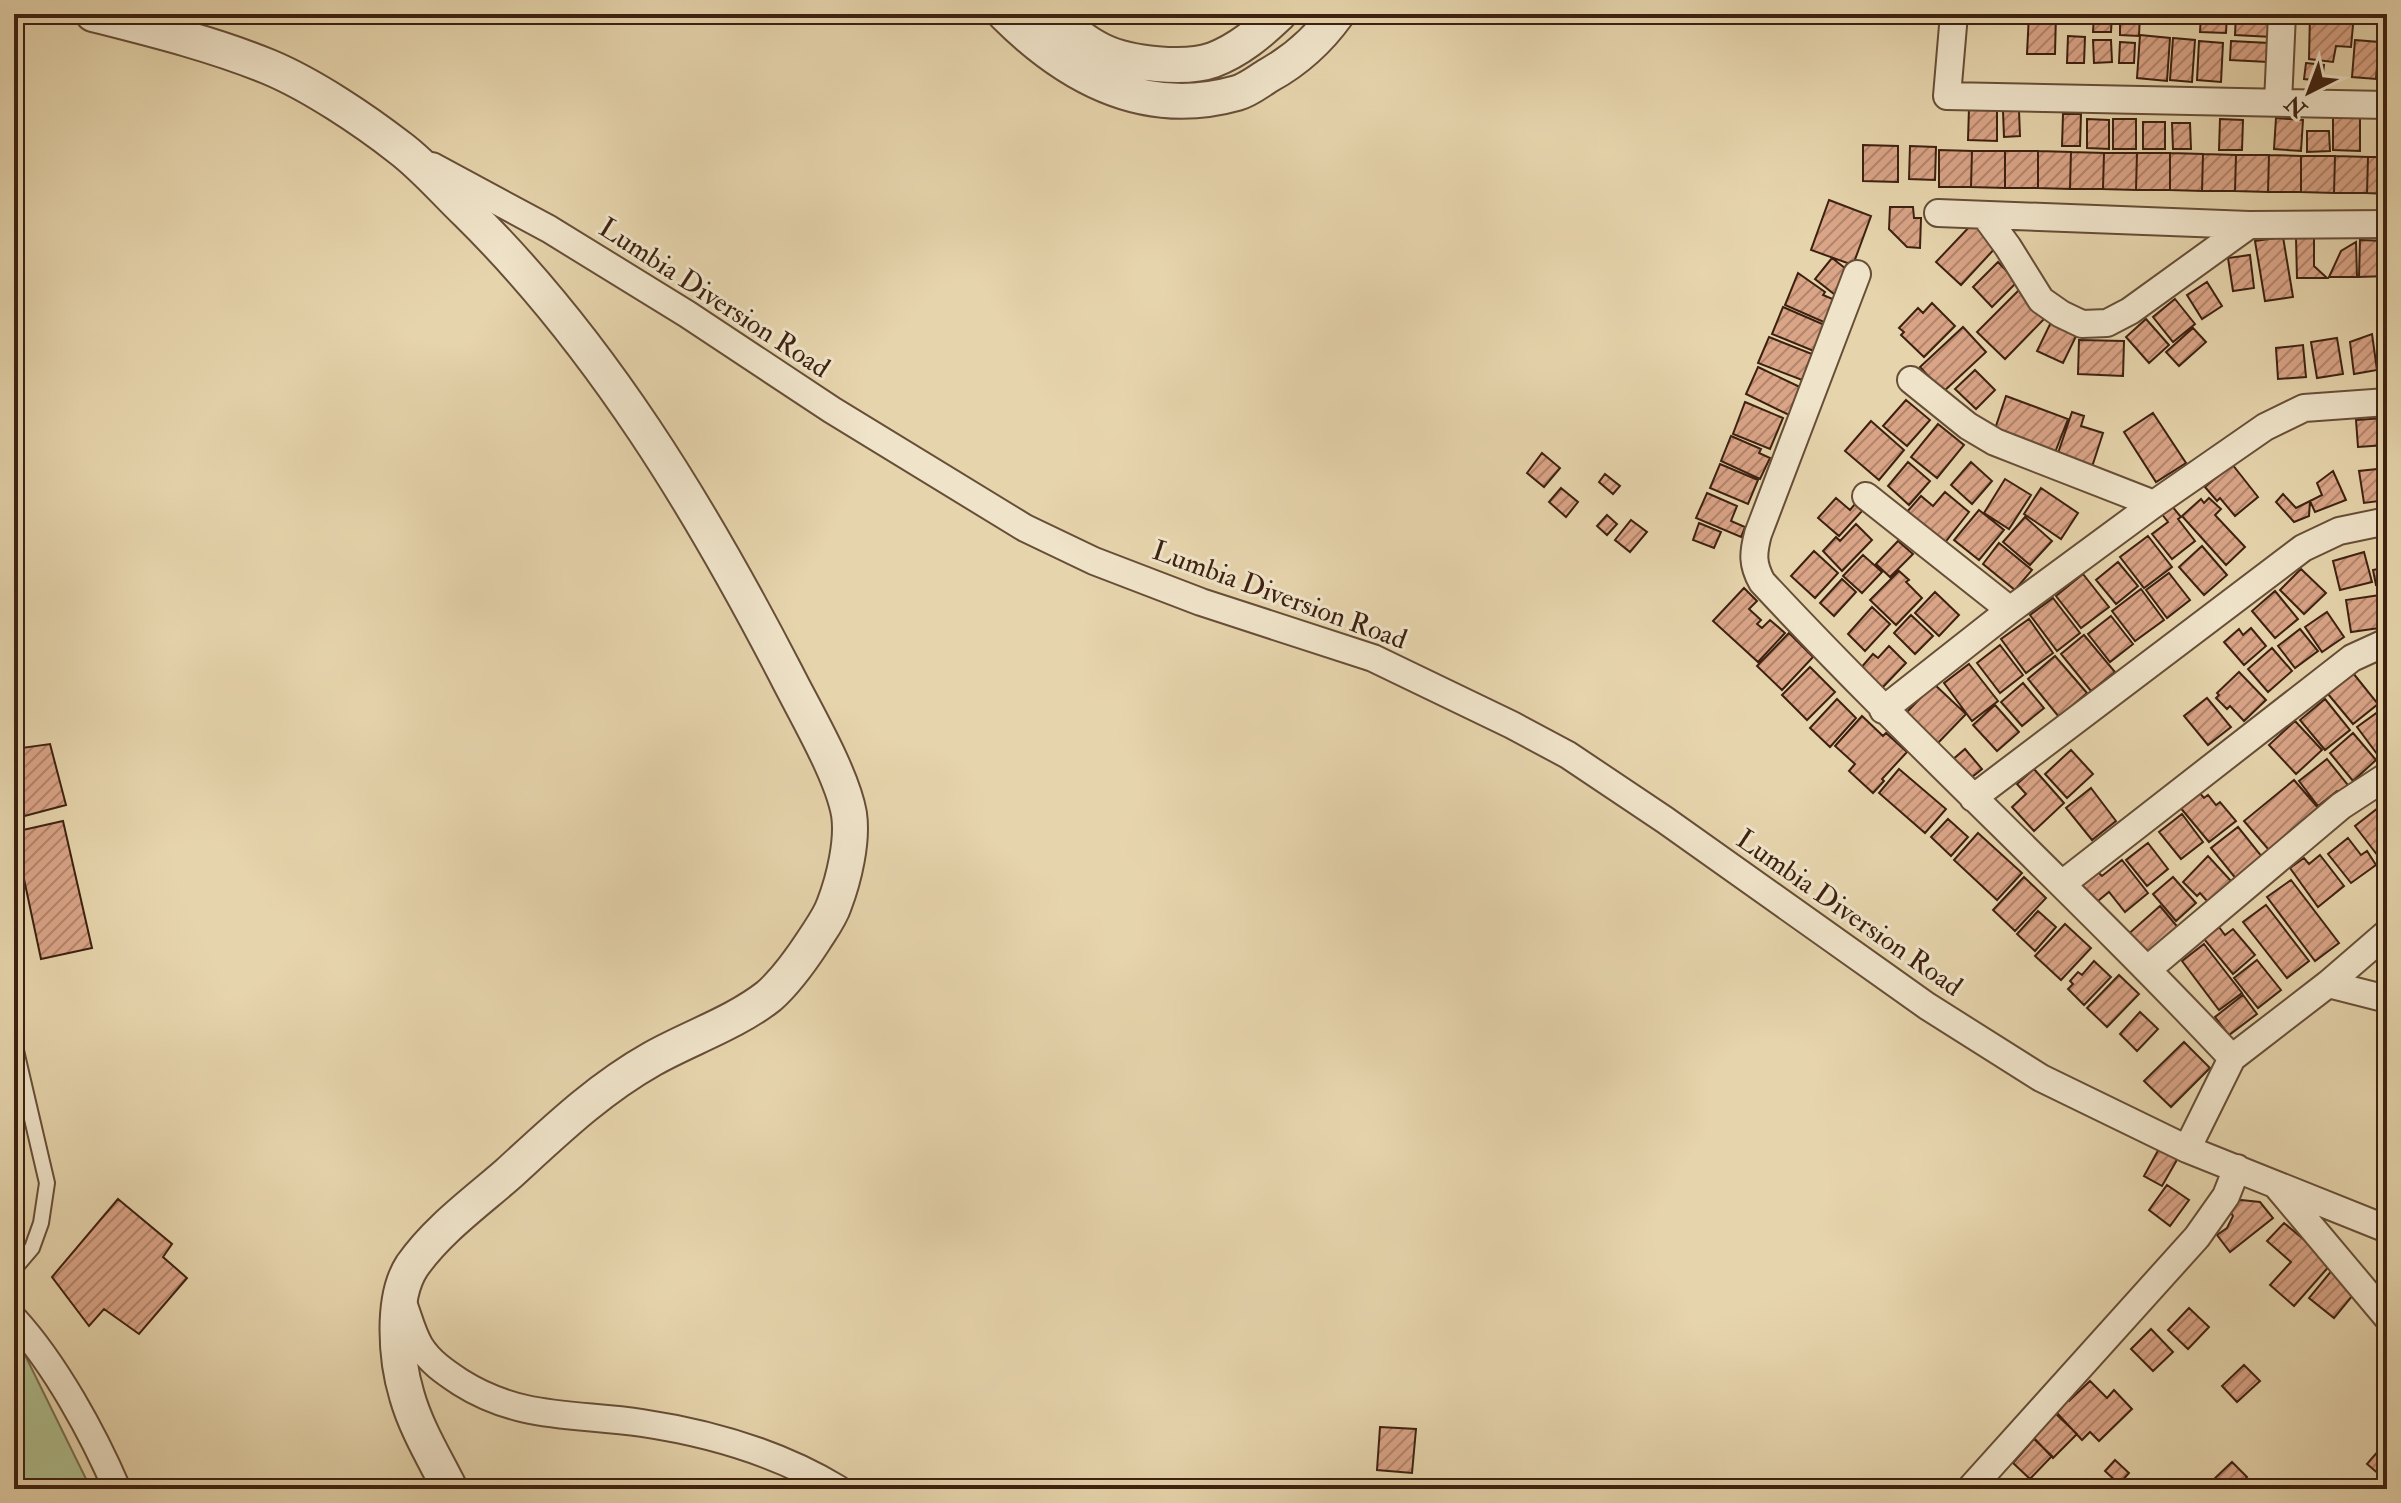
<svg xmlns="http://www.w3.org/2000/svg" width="2401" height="1503" viewBox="0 0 2401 1503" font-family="'IM FELL Double Pica',serif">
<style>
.green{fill:#afbe8e;stroke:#76704f;stroke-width:2}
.building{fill:url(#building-hatch);stroke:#3d2110;stroke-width:2}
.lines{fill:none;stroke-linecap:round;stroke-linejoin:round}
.service-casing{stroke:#674e37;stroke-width:18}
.minor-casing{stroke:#674e37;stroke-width:30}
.tertiary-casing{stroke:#674e37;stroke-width:38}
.service{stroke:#efe3c9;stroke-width:14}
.minor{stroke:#efe3c9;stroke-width:26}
.tertiary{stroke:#efe3c9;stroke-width:34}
.labels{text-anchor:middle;stroke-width:6;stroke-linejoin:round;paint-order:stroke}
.street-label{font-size:28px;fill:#3d2110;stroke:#efe3c9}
</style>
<defs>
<pattern id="building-hatch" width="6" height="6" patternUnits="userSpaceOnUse" patternTransform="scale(2)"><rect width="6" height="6" fill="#daa487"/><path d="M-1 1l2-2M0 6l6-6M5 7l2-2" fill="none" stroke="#b2856d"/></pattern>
</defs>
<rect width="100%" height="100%" fill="#e6d4ac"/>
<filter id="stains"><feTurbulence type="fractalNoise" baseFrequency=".0025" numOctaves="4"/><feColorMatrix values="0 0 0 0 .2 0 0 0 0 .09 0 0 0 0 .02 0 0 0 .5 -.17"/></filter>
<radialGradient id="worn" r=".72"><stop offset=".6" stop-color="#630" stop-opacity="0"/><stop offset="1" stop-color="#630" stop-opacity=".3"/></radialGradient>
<path class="green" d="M14,1347L25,1355L91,1489H14Z"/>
<path class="building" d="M2029,14H2056L2055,54H2027Z
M2094,14H2112L2111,32H2093Z
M2120,14H2140L2139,36L2120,35Z
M2201,14H2227L2226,33L2200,32Z
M2236,14H2274L2272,37L2235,35Z
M2310,14H2354L2351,47L2336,46L2333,62L2309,59Z
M2140,35L2170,38L2167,81L2137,78Z
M2068,36L2085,37L2084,63H2067Z
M2173,38L2195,40L2192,82L2170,80Z
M2093,40H2111L2112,62L2094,63Z
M2355,40L2379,42L2376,79L2352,77Z
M2199,41L2223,43L2221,82L2197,80Z
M2231,41L2269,43L2268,62L2230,60Z
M2120,42L2135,43L2134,63H2119Z
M2306,63L2324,65L2322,81L2304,79Z
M1969,108L1997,109V141L1968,140Z
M2003,111H2019L2020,136L2004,137Z
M2333,113H2360V151L2333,150Z
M2063,114H2081L2080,146H2062Z
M2276,118L2303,120L2301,151L2274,149Z
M2087,119L2109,120V149L2087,148Z
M2113,119H2136V149H2113Z
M2220,119L2243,120L2242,150H2219Z
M2143,122H2165V149H2143Z
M2172,123H2190L2191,149H2173Z
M2307,131H2329L2330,151L2307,152Z
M1863,145L1898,146V182L1863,181Z
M1910,146L1936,147L1935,180L1909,179Z
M1939,150L1972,151L1971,187H1939Z
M1972,151H2005V188L1971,187Z
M2005,151H2038V188H2005Z
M2038,151L2071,152L2070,189L2038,188Z
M2071,152L2104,153L2103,189H2070Z
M2104,153H2137L2136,190L2103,189Z
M2137,153H2170V190H2136Z
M2170,153L2203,154L2202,191L2170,190Z
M2203,154L2236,155L2235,191H2202Z
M2236,155H2269L2268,192L2235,191Z
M2269,155L2301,156V192H2268Z
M2301,156H2335L2334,193L2301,192Z
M2335,156L2368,157L2367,193H2334Z
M2368,157H2387V194L2367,193Z
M1829,200L1871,216L1853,265L1811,250Z
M1890,207H1913L1914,218H1921L1920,248L1907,247L1889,229Z
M1973,223L1998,245L1961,285L1936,262Z
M2283,237L2293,297L2265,301L2255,241Z
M2296,238H2314V266L2327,278H2297Z
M2360,240L2387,241V276L2359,277Z
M2356,242L2357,277H2329L2341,251Z
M2250,255L2254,288L2233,291L2228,258Z
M1832,258L1850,272L1834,294L1815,279Z
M1998,262L2017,282L1992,307L1973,287Z
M1798,273L1825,292L1823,295L1835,300L1826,323L1785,305Z
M2207,282L2222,306L2202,319L2187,295Z
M2019,290L2046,317L2005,359L1977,332Z
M2175,299L2195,324L2173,342L2153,317Z
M1932,303L1955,326L1924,357L1901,335L1904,332L1899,328L1918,308L1923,313Z
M1783,307L1827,326L1816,352L1772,334Z
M2054,316L2080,328L2063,363L2037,351Z
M2146,319L2169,345L2149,363L2126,337Z
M2387,326V367H2380L2378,338L2381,327Z
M1963,327L1986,352L1943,392L1920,367Z
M2193,328L2206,342L2179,366L2166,352Z
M2372,334L2377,370L2354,374L2350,342Z
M1769,337L1812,354L1802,380L1758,363Z
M2337,338L2343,374L2317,378L2311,342Z
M2079,340L2124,341L2123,376L2078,374Z
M2303,345L2306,377L2278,379L2276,348Z
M1758,367L1802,388L1789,415L1746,394Z
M1975,370L1995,390L1976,409L1955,389Z
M2006,396L2068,419L2054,455L1994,432Z
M1906,400L1930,420L1907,446L1883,426Z
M1745,402L1783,418L1770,449L1733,434Z
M2072,412L2084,416L2081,426L2103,433L2091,470L2056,459Z
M2153,413L2186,463L2156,482L2124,432Z
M2384,418L2386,445L2358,447L2356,420Z
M1871,421L1904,450L1879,480L1845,451Z
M1938,424L1964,445L1937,478L1911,457Z
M1731,436L1761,449L1759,453L1770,458L1760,479L1721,461Z
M1542,453L1560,468L1544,487L1527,473Z
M1908,462L1930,481L1909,505L1888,486Z
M1971,462L1992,481L1972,504L1951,485Z
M1720,464L1758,480L1748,504L1710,488Z
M2232,464L2258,497L2235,516L2220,498L2217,501L2205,487Z
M2386,468L2387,500L2364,503L2359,471Z
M2333,471L2346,500L2315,512L2310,501L2322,495L2317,483Z
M1605,474L1620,486L1613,494L1599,482Z
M2005,479L2031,495L2009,529L1984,513Z
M1561,488L1578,502L1566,517L1549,502Z
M2041,488L2078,513L2061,539L2024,514Z
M1945,492L1969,512L1943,545L1906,513L1921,496L1933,506Z
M1707,493L1737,506L1731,521L1745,527L1741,537L1696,518Z
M2283,494L2296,508L2310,501L2309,516L2294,522L2276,502Z
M1836,498L1850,510L1855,504L1862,511L1839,536L1818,518Z
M2209,498L2221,509L2215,515L2245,547L2226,565L2182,516L2201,499L2204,503Z
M2171,505L2181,517L2178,519L2195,541L2172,559L2152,534L2168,522L2161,513Z
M1979,510L2004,530L1979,560L1954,540Z
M1607,515L1617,524L1607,535L1597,526Z
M2025,517L2052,541L2030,565L2003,542Z
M1631,520L1647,532L1630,552L1615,540Z
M1699,523L1721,532L1714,548L1693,540Z
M1856,524L1872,540L1842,571L1823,551L1836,537L1840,541Z
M2148,536L2172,567L2144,588L2120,557Z
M1898,541L1913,554L1890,577L1876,564Z
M1999,543L2032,570L2015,590L1983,564Z
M2202,546L2227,575L2204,595L2179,567Z
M1814,551L1838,573L1815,598L1791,576Z
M2364,552L2372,582L2340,590L2333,561Z
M1863,555L1882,572L1862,593L1843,576Z
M2118,562L2138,586L2116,604L2096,580Z
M2387,567V582L2376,585L2373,570Z
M2301,569L2326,593L2304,614L2280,590Z
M1899,571L1909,580L1906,582L1922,598L1896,625L1870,600Z
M2169,573L2190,600L2167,618L2146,590Z
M2083,574L2109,607L2081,628L2056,596Z
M1842,579L1856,592L1834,616L1820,603Z
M1744,588L1757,601L1749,609L1761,620L1757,624L1762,628L1770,620L1785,633L1758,662L1713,621Z
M2141,589L2164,620L2135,641L2112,611Z
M2275,591L2298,619L2275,638L2252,611Z
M1935,592L1959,615L1939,636L1915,613Z
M2387,594V627L2351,632L2346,600Z
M2053,598L2080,633L2057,651L2030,615Z
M1872,607L1890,624L1865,651L1848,634Z
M2327,612L2344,637L2322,652L2305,627Z
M1911,615L1933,636L1915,654L1894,633Z
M2111,616L2133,644L2110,662L2088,634Z
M2029,619L2053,653L2026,673L2001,639Z
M2251,628L2266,646L2244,665L2224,642L2239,629L2243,635Z
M2300,629L2318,651L2295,668L2278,646Z
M1789,633L1813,657L1782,690L1757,666Z
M2084,635L2115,672L2091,691L2061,654Z
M2000,645L2023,675L2000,693L1977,663Z
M1889,646L1906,663L1882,688L1860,669L1873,654L1878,658Z
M2272,648L2292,671L2268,692L2248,669Z
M2055,656L2087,693L2059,717L2028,679Z
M1969,664L1998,701L1972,721L1944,683Z
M1810,667L1835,692L1807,720L1782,695Z
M2239,672L2266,700L2244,721L2230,706L2227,709L2216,698L2219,695L2217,693Z
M2353,673L2378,704L2353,724L2328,694Z
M2023,683L2044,708L2022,726L2001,702Z
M1934,684L1966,714L1936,745L1905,714Z
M2207,698L2231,727L2208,745L2184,716Z
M1837,699L1856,718L1830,747L1810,728Z
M2325,699L2350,730L2325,750L2300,720Z
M1995,705L2019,732L1997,751L1973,725Z
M2382,709L2387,716V760L2383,762L2357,727Z
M1862,716L1883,736L1886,733L1907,752L1882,779L1884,781L1873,793L1849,771L1855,764L1835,746Z
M2295,721L2322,750L2296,774L2269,745Z
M2353,733L2376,760L2353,781L2330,753Z
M50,744L66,805L17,818L14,803V749Z
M1965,749L1982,769L1967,781L1951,761Z
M2071,750L2093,774L2067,798L2045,774Z
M2327,759L2351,789L2343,797L2337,791L2318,806L2299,781Z
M1899,769L1946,809L1925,833L1879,793Z
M2034,769L2064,803L2034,831L2012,807L2026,794L2017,784Z
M2294,780L2319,809L2269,850L2244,821Z
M2091,788L2116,821L2092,840L2066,808Z
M2197,790L2204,798L2208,795L2216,805L2220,802L2236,821L2209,842L2179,806Z
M2378,808L2387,819V850L2378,856L2355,826Z
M2182,814L2203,842L2181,859L2159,832Z
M1948,819L1968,837L1951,856L1931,837Z
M63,821L92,948L41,959L14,832Z
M2238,827L2263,858L2237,880L2211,848Z
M1978,833L2022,873L1997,900L1954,860Z
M2348,838L2361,855L2367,851L2376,865L2351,883L2328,854Z
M2148,843L2168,869L2147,886L2126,860Z
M2320,855L2344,886L2318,907L2290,868L2304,858L2309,864Z
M2208,856L2231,881L2208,902L2200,893L2197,896L2183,882Z
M2122,860L2148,893L2125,912L2109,892L2093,905L2079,888L2098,872L2102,876Z
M2024,877L2046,898L2015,931L1993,910Z
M2173,877L2196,903L2176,921L2153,894Z
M2291,880L2339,943L2315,961L2267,897Z
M2266,905L2309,961L2287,978L2243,922Z
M2160,906L2180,930L2146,960L2125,937Z
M2038,911L2056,927L2035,951L2017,934Z
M2065,924L2091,948L2061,980L2035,956Z
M2219,927L2225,935L2233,929L2255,955L2233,974L2204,939Z
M2204,944L2242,993L2219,1010L2182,961Z
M2257,960L2281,990L2258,1008L2234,978Z
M2094,961L2111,977L2084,1005L2068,989L2073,984L2070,981L2078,972L2082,975Z
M2119,975L2139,994L2107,1027L2087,1008Z
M2243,995L2257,1014L2229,1035L2215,1017Z
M2140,1012L2158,1029L2137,1051L2120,1034Z
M2184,1042L2210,1068L2171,1107L2144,1081Z
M2160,1147L2178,1158L2162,1186L2144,1176Z
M2167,1185L2189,1200L2170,1226L2149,1210Z
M118,1199L172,1244L163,1257L187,1278L139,1334L104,1309L89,1326L52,1277Z
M2241,1200L2260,1202L2273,1218L2230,1252L2217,1235L2227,1228L2233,1216L2228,1208Z
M2284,1223L2332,1263L2294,1306L2270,1285L2291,1262L2267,1241Z
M2333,1269L2358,1289L2334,1318L2309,1298Z
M2189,1308L2209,1327L2188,1349L2168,1330Z
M2151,1329L2173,1352L2153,1371L2131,1349Z
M2244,1365L2260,1381L2237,1402L2222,1386Z
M2090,1381L2107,1398L2114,1390L2132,1409L2099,1441L2090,1432L2082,1440L2057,1413L2059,1410L2057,1408L2065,1398L2069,1401Z
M2054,1412L2077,1434L2053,1458L2031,1435Z
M1380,1427L1416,1429L1412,1473L1377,1470Z
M2034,1439L2052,1456L2030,1479L2013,1463Z
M2387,1441V1481L2367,1464Z
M2115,1460L2129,1473L2119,1484L2105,1471Z
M2232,1462L2247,1477L2235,1489H2221L2213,1480Z"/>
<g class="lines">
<defs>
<path id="service" d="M14,1042L47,1183L41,1223L32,1248L14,1269"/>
<path id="minor" d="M1954,14L1947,96L2387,105
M2278,103L2282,14
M432,166L549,229L687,314L832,410L1025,528L1094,561L1201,602L1373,658L1512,725L1568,755L1665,820L1927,1006L2041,1078L2187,1149L2387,1229
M1938,213L2249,225L2387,224
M1986,217L2008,247L2041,300L2061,314L2082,324L2107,323L2130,311L2249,225
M1857,274L1758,534C1753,553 1752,564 1762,582C1914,745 2079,895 2232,1058L2187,1149
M1911,380L1968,426L1995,442L2154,504
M1866,496L2010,610
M1883,710L2010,610L2154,504L2265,427L2304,408L2387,402
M1973,798L2303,548L2339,531L2387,521
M2062,884L2352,658L2387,642
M2148,969L2341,806L2387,776
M2328,984L2387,999
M2232,1058L2328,984L2387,933
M2276,1185L2387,1317
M402,1300C408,1315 412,1333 420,1346C430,1362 445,1372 460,1382C520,1420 575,1413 642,1423C709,1433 780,1454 838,1489
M14,1319C55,1364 93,1433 117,1489
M1970,1489L2197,1237L2226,1196L2237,1168"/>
<path id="tertiary" d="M93,14C152,29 213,44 269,67C312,85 364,120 400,148C424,166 445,191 467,212C601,344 700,508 786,674C805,712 842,774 849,814C853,841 844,879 834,905C830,917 821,929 814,940C801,960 787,980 769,996C735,1023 689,1038 652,1059C597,1090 554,1132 508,1174C476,1202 437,1230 412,1266C391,1298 396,1360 407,1396C416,1428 435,1459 450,1489
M1005,14C1069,78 1145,119 1237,93C1248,90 1259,81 1269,75C1296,60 1319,39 1337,14
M1052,14C1067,28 1084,43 1102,51C1129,64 1185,70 1213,60C1239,50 1259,33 1279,14"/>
</defs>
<use href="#service" class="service-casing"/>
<use href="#minor" class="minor-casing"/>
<use href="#tertiary" class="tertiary-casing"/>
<use href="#service" class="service"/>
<use href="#minor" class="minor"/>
<use href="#tertiary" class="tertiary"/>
</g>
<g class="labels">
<g class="street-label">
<text transform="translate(715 297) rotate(33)" y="10">Lumbia Diversion Road</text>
<text transform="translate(1280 594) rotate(20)" y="10">Lumbia Diversion Road</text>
<text transform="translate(1850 912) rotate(35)" y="10">Lumbia Diversion Road</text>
</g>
</g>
<rect width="2401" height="1503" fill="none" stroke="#e6d4ac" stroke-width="48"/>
<rect x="16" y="16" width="2369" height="1471" fill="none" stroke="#3d2110" stroke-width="4"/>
<rect x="24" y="24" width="2353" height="1455" fill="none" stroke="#3d2110" stroke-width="2"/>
<g transform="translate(2309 92) rotate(222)" stroke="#efe3c9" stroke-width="6" paint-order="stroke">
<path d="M0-6L14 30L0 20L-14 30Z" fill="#3d2110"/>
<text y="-12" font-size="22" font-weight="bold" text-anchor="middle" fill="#3d2110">N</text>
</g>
<rect width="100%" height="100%" filter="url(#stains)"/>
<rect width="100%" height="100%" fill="url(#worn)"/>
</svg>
